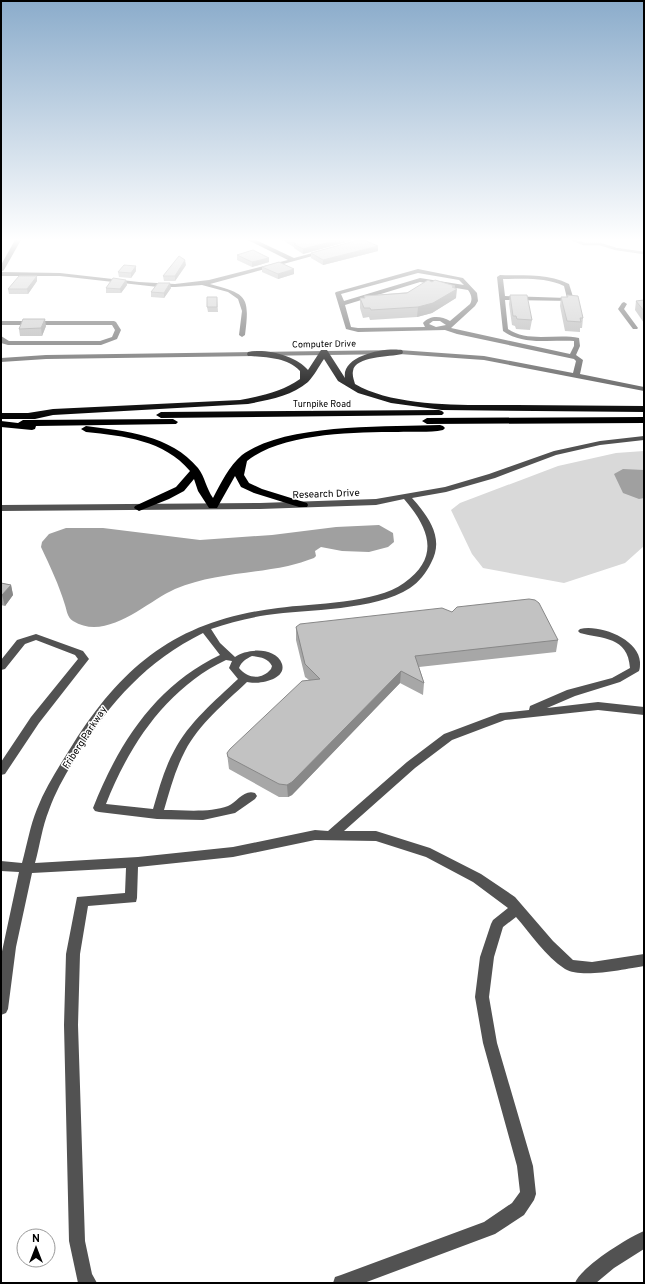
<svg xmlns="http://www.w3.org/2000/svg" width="645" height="1284" viewBox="0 0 645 1284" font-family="Overpass,sans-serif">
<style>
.green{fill:#d9d9d9}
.water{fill:#a0a0a0}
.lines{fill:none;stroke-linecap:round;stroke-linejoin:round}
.stream{stroke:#a0a0a0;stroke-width:2.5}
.minor{fill:#525252;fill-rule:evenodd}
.highway{fill:#000;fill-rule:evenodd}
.wall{fill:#a7a7a7}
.shaded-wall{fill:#888}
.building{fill:#c2c2c2;stroke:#888}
.labels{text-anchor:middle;stroke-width:3;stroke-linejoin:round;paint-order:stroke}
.far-street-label{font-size:9px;fill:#000;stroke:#fff}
.street-label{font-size:10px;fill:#000;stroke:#fff}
</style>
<rect width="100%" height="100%" fill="#fff"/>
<path class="green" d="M644,451V546L625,563L564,583L483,568L472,554L451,510L460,503L558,466L616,453Z"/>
<path class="water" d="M623,469L644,470V498L639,499L623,493L614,474Z
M379,525L393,533L394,542L388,547L369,552L342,551L321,547L315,551L316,556L314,558C305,561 297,564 288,566C250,574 211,574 175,589C146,602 107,642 73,621C67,617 67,611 65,605C59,585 50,566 41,547L42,542L49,534L66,528H103L200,540L272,535L336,527Z"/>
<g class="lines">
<path class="stream" d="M573,240L584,244H600L616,249L644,253"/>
<path class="minor" d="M15,240H21L4,270L1,272V265Z
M248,240H256L294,258L324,250L327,252L210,284C247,294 250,296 245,335L242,337L239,335L242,311L238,299L228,292L202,285L175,287H158L60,276H1V272L60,273L139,282L175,284L209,280L288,260Z
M418,269L463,278L477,293L478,301L475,306L451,328L570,354L574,346V341C551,340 522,345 503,331L497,277L500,275C524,276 547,273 569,284L574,300L573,301L505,300L508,329C528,343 557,333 579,338L580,346L576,355L583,360L580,374L644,387V391L484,360L399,354L46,359L1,362V358L46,355L399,350L484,356L573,373L576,361L574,359L457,334L445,330L358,332L346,329L335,293L336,292ZM418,273L459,280L464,285L420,278L344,301L341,294ZM503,279C524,279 545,277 564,286L567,298L505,296ZM420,282L468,290C471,294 473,299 470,304L450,321C441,316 430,315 423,323L425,327L358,328L351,327L345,305ZM433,321H440L446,325L436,327L429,324Z
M624,302L627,304L624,309L638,328L637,329H633L618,309L622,303Z
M1,321H114L116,322L121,330L117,339L101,345H8L1,343V336L9,341H100L112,337L115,330L112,325H1Z
M644,436V440L600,445L556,455L495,478L446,492L412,498C428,516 445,538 431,563C426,573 419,582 410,588C375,611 308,609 267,615C247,618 229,623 211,629L220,643L235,657C247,648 276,647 282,664C287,680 257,685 247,682C225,703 199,724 185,751C175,770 170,790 164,810C183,810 210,813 228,806C237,802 244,789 255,793L257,796L255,799L235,813L203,820L157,819L99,812L95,811L93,808C118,744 156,685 220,655L203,633C147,661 111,701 78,754C67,772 56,790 49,810C42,827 40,845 35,863L138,857L233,847L315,830L328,831L407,762L444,734L500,713L529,710L530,706L567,690L612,678L630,668C628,636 602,639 580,633L578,631L580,629C599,624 639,639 640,662C640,666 640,668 639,671L620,682L575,696L547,708L598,702L644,707V715L598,710L505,720L452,740L415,768L344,831H376L430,848L481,874L515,897L553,941L573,960L592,962L644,954V966C625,969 581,979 565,969C545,956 531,934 516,917L503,927L494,957L489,997L497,1043L533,1166L536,1194L534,1200L524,1215L495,1234L364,1283H333L335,1277L341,1275L484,1222L512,1203L520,1192L517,1166L483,1043L475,997L480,957L491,924L493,920L508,908L473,882L426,857L376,841L315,840L233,857L138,867L137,898L136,902L88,906L80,954L78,1025L85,1241L92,1274L97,1283H78L69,1241L64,1025L66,954L77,897L125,893L126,868L32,873L16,947L8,1009L6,1013L1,1015V956L19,872L1,871V861L22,863C27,845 30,826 37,809C46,786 60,765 73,744C125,662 180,620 278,608C314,603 375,604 404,583C441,557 429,528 404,499L376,505L260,509L1,511V505L260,503L376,499L445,487L489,474L554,451L600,441ZM252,656C260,657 268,658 272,666L271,669C262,680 248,679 239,668C242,661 246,659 252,656ZM226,660L232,661L229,668L238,679C215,701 189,722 174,751C164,769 159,789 153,809L106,804C129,745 167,688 226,660Z
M36,634L83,651L89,659L39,723L5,774L1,775V762L31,717L78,659L75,655L36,640L25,644L5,669L1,670V660L17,640Z
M644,1231V1249L614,1268L596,1283H575C581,1267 627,1238 644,1231Z"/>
<path class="highway" d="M321,350H327L345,378C341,355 386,347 402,350L403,352L402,354C390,357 355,356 353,371C352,375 354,380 355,384C396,408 469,405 516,405C559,405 601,406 644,406V412L442,410L391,403L358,393L338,381L324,359C319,366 314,376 308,382C292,396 268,400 248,404L53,415L35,419H1V413H28L53,409L240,400C261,396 282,392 300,379V371C286,357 269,358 251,356H248L247,354L248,352C266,348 297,356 308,370Z
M439,410L442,411L444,413L442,415L161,418L156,415L161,412Z
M644,417V423L427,424L422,421L427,418Z
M173,419L178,422L176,424L36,426L35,429L32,430L1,427V421L18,423L23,420Z
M440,425L443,426L445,428L443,430C429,433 412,431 398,432C354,432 282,433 247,461L244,475L249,483L262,489L307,503L308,505L307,507H299L254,493L241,487L235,476L217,508H209L198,491L194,479L184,491L169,499L139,511L134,508L135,506L176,487L190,471C164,440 124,436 86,432L81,429L86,426C125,431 171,435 198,468C205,477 206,488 213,498C221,483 229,466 242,455C285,423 387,427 440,425Z"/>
</g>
<path class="wall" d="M282,240H353L303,254L294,248V247Z
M378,251L323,265L311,258V253Z
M237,255L269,258V262L252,267L237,260Z
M186,265L175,281H164L163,276Z
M136,266V271L131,278L119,277L118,272Z
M262,267L294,274L278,279L262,272Z
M126,280L127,285L121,293H106V288Z
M37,281L28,294H9L8,289Z
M171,288L164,298L151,297V292Z
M455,288L456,298L432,313L417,317L370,320L369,317L363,318L360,308V298H364V296Z
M510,295L532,320L530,330L516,329L515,326L512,325L509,304Z
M567,295L583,318L582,328H580V332L565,331L560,306L561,297H567Z
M217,297L218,312H208L207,307Z
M644,300V323L635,310L636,301Z
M46,326L42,336H20L19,329Z
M1,583L11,585L13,595L5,606L1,605V607Z
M452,612L558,640L556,652L419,667L424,683L423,695L400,683L292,795L288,797H279L229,769L227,753L309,680L305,677L296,640V627Z"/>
<path class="shaded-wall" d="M338,240H353L303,254V249Z
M378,246V251L323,265V260Z
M269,258V262L252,267V262Z
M185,260L186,265L175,281V276Z
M136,266V271L131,278V273Z
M294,269V274L278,279V274Z
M37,276V281L28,294L27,289Z
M126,280L127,285L121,293L120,289Z
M170,283L171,288L164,298V293Z
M455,286V290L457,289L456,298L432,313L417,317L418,307Z
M45,319L46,326L42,336L41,328Z
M11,585L13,595L5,606L2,595Z
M401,671L400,683L292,795L288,797L287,785Z"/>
<path class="building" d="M290,240H338L303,249L294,244H296Z
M358,240H364L378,246L323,260L311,253Z
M253,250L269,258L252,262L237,255Z
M179,256L185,260L175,276H163Z
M279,262L294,269L278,274L262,267Z
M124,265L136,266L131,273L118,272Z
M19,276H37L27,289H8Z
M113,278L126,280L120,289L106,288Z
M428,280L432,282L435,280L455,286L452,287L457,289L433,303L418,307L371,310L370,308H364L360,298H365L364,296L407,293Z
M158,283H170L164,293L151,292Z
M510,295H527L532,320L517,319L516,316H513Z
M567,295L578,296L583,318H580L581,322L567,321L561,297H568Z
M207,297H217V307H207Z
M644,300V311L636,301Z
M23,319H45L41,328L19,329Z
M1,583L11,585L2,595H1Z
M529,599L535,600L539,603L558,640L415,656L424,683L401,671L292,782L287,785L279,784L228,757L227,753L230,749L302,681L320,679L305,664L296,627L300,624L442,608L452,612L457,607Z"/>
<linearGradient id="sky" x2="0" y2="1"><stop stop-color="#8baccb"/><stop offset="0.57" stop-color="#fff"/><stop offset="1" stop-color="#fff" stop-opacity="0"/></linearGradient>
<rect width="645" height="420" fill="url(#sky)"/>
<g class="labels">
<g class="far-street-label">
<text transform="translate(324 344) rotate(-1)" y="3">Computer Drive</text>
<text x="322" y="407">Turnpike Road</text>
</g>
<g class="street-label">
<text transform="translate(326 493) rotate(-2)" y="4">Research Drive</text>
<text transform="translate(84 737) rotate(-57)" y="4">Friberg Parkway</text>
</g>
</g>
<rect width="645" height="1284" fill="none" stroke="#000000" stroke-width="4"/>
<g transform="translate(36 1248)"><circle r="19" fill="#ffffff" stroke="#999999"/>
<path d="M0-3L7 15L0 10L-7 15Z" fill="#000000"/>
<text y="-6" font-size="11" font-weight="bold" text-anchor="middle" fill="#000000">N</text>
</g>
</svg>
